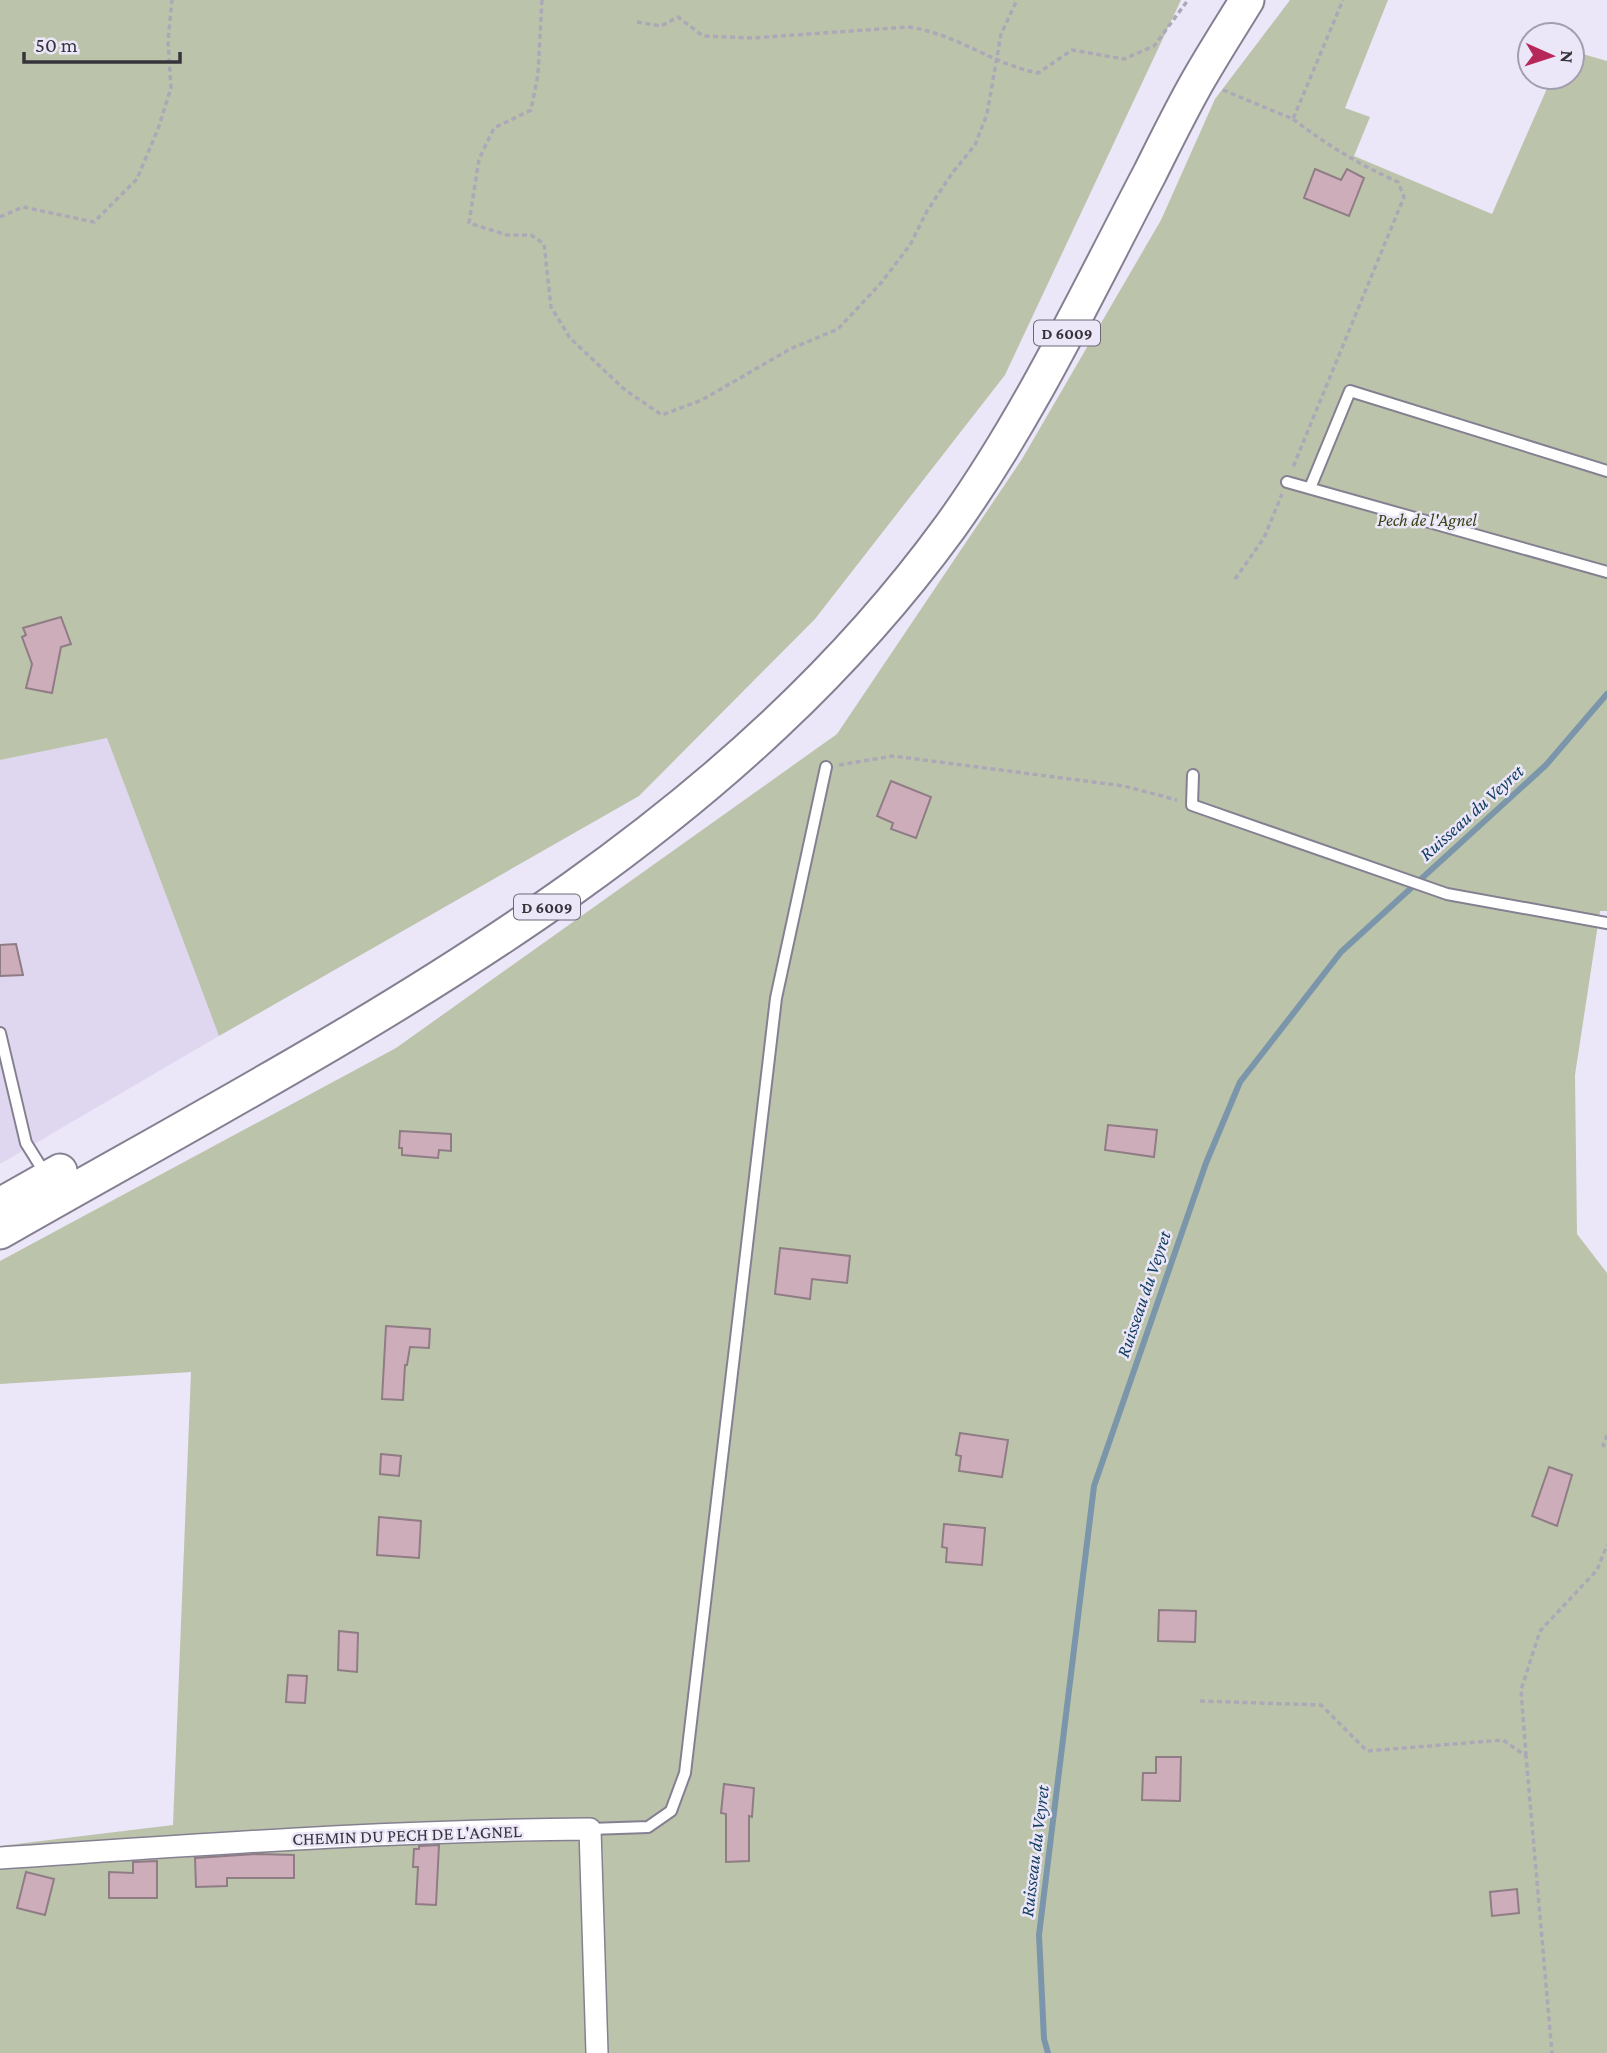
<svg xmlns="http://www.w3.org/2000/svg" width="1607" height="2053" viewBox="0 0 1607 2053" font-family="'Crimson Pro',serif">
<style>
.built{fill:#dfd7f0}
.green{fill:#bbc4ab}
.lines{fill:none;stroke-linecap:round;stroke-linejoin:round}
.stream{stroke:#7b95aa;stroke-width:6}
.building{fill:#ceadbb;stroke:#8f7c85;stroke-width:2}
.service-casing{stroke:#858091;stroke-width:14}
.minor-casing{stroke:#858091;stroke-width:24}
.primary-casing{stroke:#858091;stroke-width:37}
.path{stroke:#ada8b7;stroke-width:3.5;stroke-dasharray:5 3.5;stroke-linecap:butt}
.service{stroke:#fff;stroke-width:10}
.minor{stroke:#fff;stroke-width:21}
.primary{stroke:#fff;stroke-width:33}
.labels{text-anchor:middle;stroke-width:5;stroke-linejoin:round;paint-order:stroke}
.shield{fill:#ece6f9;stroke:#6d6974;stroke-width:2}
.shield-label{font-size:16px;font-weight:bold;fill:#36333b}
.park-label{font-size:18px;font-style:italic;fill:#374515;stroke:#ece6f9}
.street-label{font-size:18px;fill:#36333b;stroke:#ece6f9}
.water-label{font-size:19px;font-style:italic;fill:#113d5d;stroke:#ece6f9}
</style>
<rect width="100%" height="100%" fill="#ece6f9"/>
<path class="built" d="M107,737L219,1036L0,1164V760Z"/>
<path class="green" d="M0,0H1181L1005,375L815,619L639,796L219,1036L107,738L0,760Z
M1290,0H1388L1345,108L1370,117L1354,156L1492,214L1552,77H1572V51L1607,61V911H1600L1575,1075L1577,1234L1607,1273V2053H0V1846L173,1825L191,1372L0,1384V1261L396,1048L837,734L1022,459L1161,220L1215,99Z"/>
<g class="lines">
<path class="stream" d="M1048,2053L1044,2039L1039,1935L1094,1486L1206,1163L1240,1082L1341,952L1546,765L1607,694"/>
</g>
<path class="building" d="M1315,169L1341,180L1347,169L1364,178L1349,216L1304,198Z
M61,617L71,644L61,647L52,693L26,688L32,664L22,637L26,635L23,628Z
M891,781L931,797L916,838L891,829L893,823L877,816Z
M16,944L23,975L0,976V945Z
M1108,1125L1157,1130L1154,1157L1105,1150Z
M400,1131L451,1134V1151L439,1150L438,1158L402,1155V1148H399Z
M780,1248L850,1256L847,1283L812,1279L810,1299L775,1294Z
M386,1326L430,1329L429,1348L410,1347L407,1365H405L403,1400L382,1399Z
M960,1433L1008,1440L1002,1477L959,1471L961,1456L956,1455Z
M381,1454L401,1456L399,1476L380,1474Z
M1549,1467L1572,1475L1557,1526L1532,1516Z
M379,1517L421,1521L419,1558L377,1555Z
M944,1524L985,1528L982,1565L946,1562L947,1548L942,1547Z
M1159,1610L1196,1611L1195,1642L1158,1641Z
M339,1631L358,1633L357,1672L338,1670Z
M288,1675L307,1676L305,1703L286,1702Z
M1156,1757H1181L1180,1801L1142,1800L1143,1773H1156Z
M724,1784L754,1788L752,1817L749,1816V1861L726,1862V1814L721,1813Z
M439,1845L436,1905L416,1904L418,1867H413L414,1849H419V1846Z
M257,1854L294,1855V1878H227V1886L196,1887L195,1858Z
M157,1861V1898H109V1872L133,1873V1862Z
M26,1872L54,1879L45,1915L17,1908Z
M1517,1889L1519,1913L1492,1916L1490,1892Z"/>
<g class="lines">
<defs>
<path id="service" d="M1287,482L1607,572
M1310,488L1350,391L1607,471
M1193,775L1192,805L1447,894L1607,923
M0,1033L26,1143L46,1175
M590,1829L648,1827L671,1811L685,1773L776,998L826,767"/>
<path id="minor" d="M0,1858C197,1845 393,1830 590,1829L597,2053"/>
<path id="primary" d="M0,1205L60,1171
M0,1232C344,1035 711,855 950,527C1029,417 1087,293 1150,173C1166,141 1182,108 1200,77C1215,51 1231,26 1247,0"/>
</defs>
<use href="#service" class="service-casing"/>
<use href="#minor" class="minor-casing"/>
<use href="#primary" class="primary-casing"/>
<path class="path" d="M542,0L538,74L531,110L494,128L479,159L469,223L507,235H531L544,244L551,307L570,338L625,390L662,415L702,400L790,349L838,329L881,283L910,245L927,211L953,172L975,145L987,114L1001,34L1017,0
M637,22L661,26L678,17L703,36L752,38L908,27C955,33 992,64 1038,73L1072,50L1124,59L1154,46L1188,0
M1223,90L1293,119L1343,0
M1293,119C1327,145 1358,164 1398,182L1404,197L1293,467
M0,217L23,207L94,222L137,179L158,129L171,88L168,40L172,0
M1235,579L1264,538L1282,494
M839,765L893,756L1124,786L1177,800
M1607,1435L1603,1445L1607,1448
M1200,1701L1321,1705L1367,1751L1503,1740L1526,1756L1552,2053
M1526,1756L1521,1690L1540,1631L1597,1570L1607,1545"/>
<use href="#service" class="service"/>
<use href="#minor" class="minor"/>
<use href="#primary" class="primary"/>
</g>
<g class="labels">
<g class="shield">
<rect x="1034" y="320.5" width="66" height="25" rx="5"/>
<rect x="514" y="894.5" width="66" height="25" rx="5"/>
</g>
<g class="shield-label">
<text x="1067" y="339">D 6009</text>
<text x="547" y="913">D 6009</text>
</g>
<g class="park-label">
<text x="1427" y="526">Pech de l'Agnel</text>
</g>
<g class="street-label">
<text transform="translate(407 1835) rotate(-2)" y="6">CHEMIN DU PECH DE L'AGNEL</text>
</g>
<g class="water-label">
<text transform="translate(1471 812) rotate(-42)" y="7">Ruisseau du Veyret</text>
<text transform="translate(1143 1294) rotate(-71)" y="7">Ruisseau du Veyret</text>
<text transform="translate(1034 1851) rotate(-83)" y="7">Ruisseau du Veyret</text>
</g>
</g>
<g transform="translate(1551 56) rotate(93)"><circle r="33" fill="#ece6f9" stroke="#a39ead" stroke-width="2"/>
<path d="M0-5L12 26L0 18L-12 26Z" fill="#b6275a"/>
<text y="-10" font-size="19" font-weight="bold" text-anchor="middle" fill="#36333b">N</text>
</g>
<path d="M24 52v10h156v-10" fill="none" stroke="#36333b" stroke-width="3.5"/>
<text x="35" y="52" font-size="21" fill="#36333b" stroke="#ece6f9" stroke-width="5" paint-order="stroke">50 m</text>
</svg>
